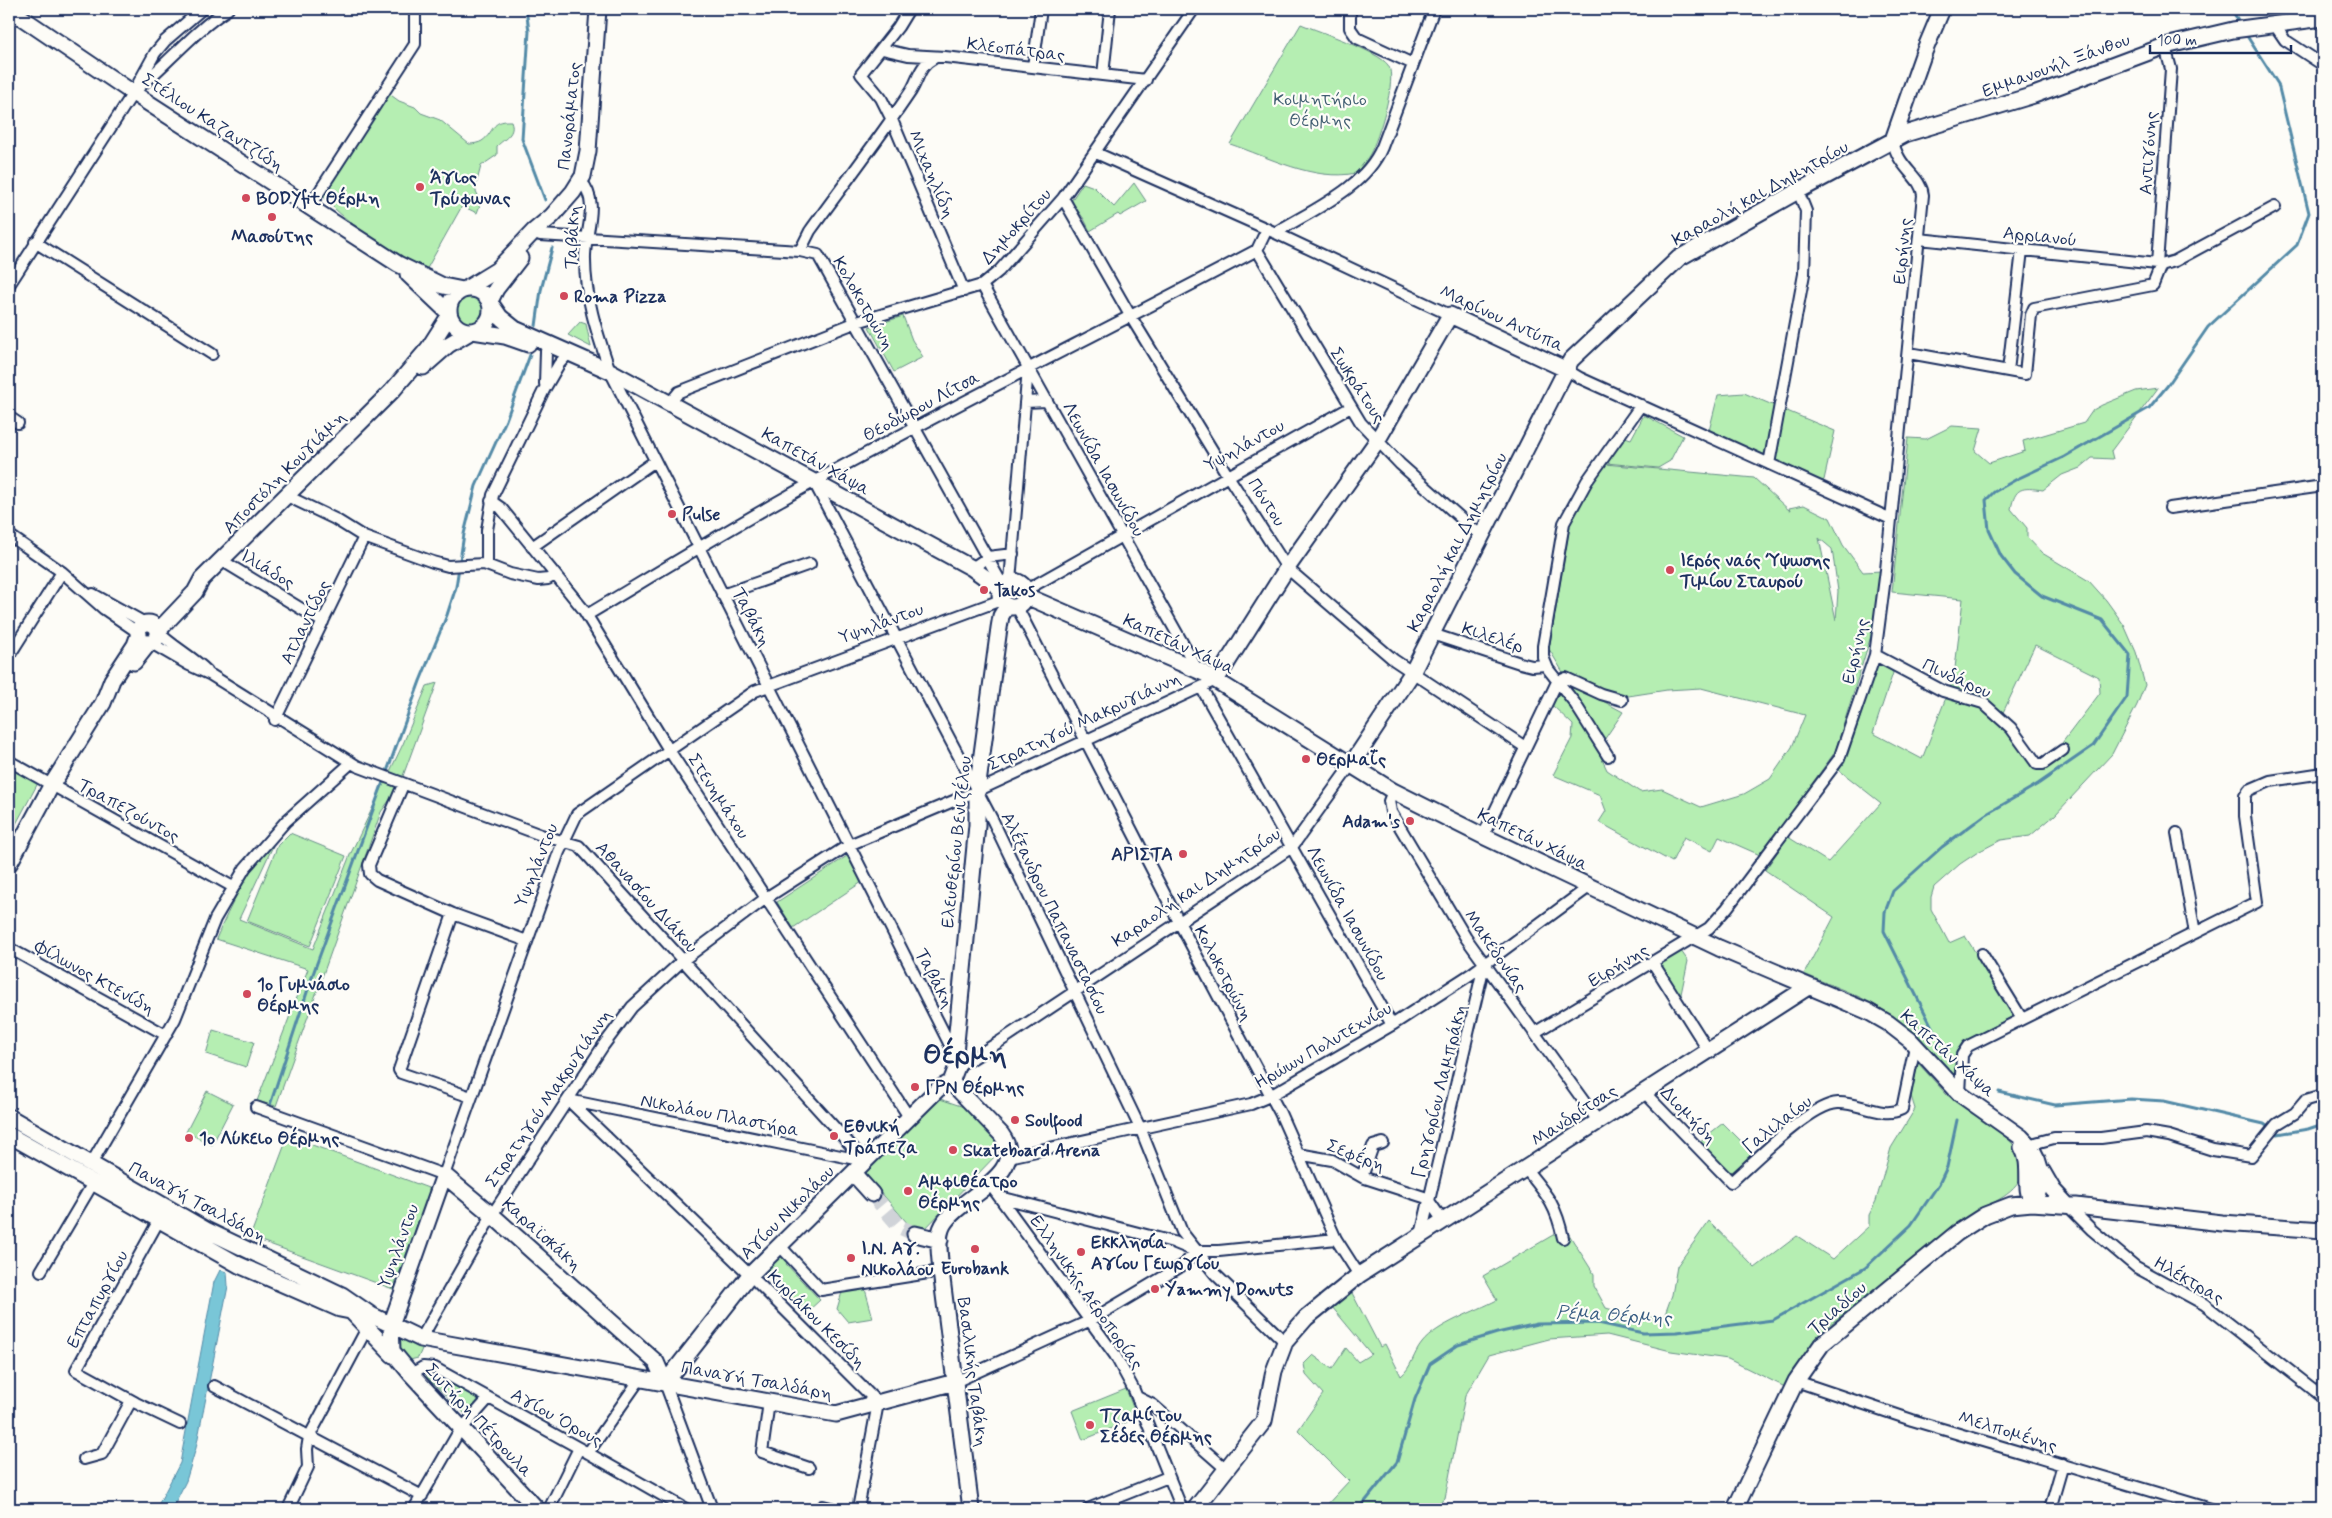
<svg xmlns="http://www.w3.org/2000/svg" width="2332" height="1518" viewBox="0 0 2332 1518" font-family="Mynerve,sans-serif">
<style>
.green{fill:#b5eeb2;stroke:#688e88;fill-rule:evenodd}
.water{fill:#79c6d7;stroke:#538aa7}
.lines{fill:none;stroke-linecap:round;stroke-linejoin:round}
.stream{stroke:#538aa7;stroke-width:3}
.secondary-tunnel{stroke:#d0d3d8;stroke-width:15;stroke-dasharray:15 8;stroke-linecap:butt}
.street-casing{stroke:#1b2f5e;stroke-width:14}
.secondary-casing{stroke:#1b2f5e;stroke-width:19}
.street{stroke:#fdfcf7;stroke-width:10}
.secondary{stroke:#fdfcf7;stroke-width:15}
.poi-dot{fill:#d1495b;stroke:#fdfcf7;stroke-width:2}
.labels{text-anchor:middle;stroke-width:4.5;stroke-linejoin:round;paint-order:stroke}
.street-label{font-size:18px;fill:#1b2f5e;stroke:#fdfcf7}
.park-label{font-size:18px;fill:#425f73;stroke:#fdfcf7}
.poi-label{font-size:18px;font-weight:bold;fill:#1b2f5e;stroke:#fdfcf7;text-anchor:start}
.water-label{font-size:19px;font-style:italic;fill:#375c82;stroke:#fdfcf7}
.town-label{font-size:28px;font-weight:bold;fill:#1b2f5e;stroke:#fdfcf7}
</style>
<rect width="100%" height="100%" fill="#fdfcf7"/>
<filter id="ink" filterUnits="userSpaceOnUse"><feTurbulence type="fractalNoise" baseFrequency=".02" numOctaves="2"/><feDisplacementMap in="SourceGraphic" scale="10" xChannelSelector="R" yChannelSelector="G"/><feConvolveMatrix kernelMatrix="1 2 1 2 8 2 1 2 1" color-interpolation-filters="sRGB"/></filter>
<g filter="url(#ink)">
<path class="green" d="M1301,24C1320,32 1378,51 1388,65C1398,79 1378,139 1370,154C1366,161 1361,167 1356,173C1314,182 1269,157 1230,144Z
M388,93L399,101L415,107L421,113L440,120L469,144C473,144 479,143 482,141C495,132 490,120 511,121C516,134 505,138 497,146V155L481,166L475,189L481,202L477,213L462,206L425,272C398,254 336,219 321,192Z
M1083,183L1094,187L1114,207L1134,183L1146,201L1120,216L1118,214L1090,231L1084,219L1071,201Z
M454 310a16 16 0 1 1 32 0a16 16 0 1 1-32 0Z
M903,316L912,340L923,357L894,372L869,327Z
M580,322L586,324L591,347L568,335Z
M2158,388L2111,451L2113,459L2092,458L2080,468L2062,475L2043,490C2022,487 2015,487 2011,509L2027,528V537L2042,553L2089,581L2106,600L2124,625L2136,652L2145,685L2137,705L2112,754L2055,815L2030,836L2001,840L1978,852L1960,864L1934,887L1931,897V909L1949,943L1965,936L2015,1015L1963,1042L1956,1052L1955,1074L1952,1077C1934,1057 1917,1034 1895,1018C1869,998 1835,987 1804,974L1834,917L1765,870L1788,837L1828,862L1881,803L1839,770L1847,757L1878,663L1890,668L1893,673L1873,733L1922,759L1954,677L1963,599L1892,592L1908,438L1926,439L1952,426L1982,428L1975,451L1989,463L2025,451L2023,441L2084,423L2093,410L2102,405L2136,391ZM2035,645L2099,677L2100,693L2062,743L2065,750L2036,768L2008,732L1998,723Z
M1744,393L1835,431L1824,480L1812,486L1707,439L1718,395Z
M1644,415L1683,436L1670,461L1658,468L1606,463L1625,437L1631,439Z
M1605,464L1754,478L1790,511L1789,508L1804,505L1830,518L1843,545L1863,572L1882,571L1871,636L1835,752L1760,855L1719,837L1712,851L1684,837L1672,862L1599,822L1606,811L1600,795L1553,775L1572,738L1573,725L1552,705L1560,690L1591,736L1607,770L1640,792L1662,789L1701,807L1744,794L1770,779L1792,747L1805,715L1701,688L1667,690L1622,697L1564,674L1549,649L1571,519L1589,486ZM1819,538L1832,549L1838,591L1836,620Z
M1564,680L1623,712L1602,743Z
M437,683L403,776L396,791L381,812L276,1106L257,1101L308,969L216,939C231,904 247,873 270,843L273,846L239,919L313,949L350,855L403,744L427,686Z
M9,766L38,783L9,837Z
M290,833L346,856L310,946L247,921L278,845Z
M847,856L862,882L793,928L777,902Z
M1681,951L1688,961L1681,994L1683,1005L1659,966V963Z
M213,1030L254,1042L246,1067L206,1054Z
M1918,1063L1947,1095L1996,1128L2012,1143L2018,1150L2022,1177C2009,1201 1984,1204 1964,1219C1918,1254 1874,1291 1828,1326L1815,1338L1785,1387L1728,1359L1671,1351L1607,1335L1549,1339L1489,1355L1465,1396L1445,1498L1433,1509H1323L1349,1481L1298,1430L1323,1394L1306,1375L1304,1364L1313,1355L1332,1369L1346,1348L1358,1362L1371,1354L1332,1307L1351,1291L1380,1347L1385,1344L1401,1376C1412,1367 1413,1354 1422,1343C1437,1324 1476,1311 1497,1300L1483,1276L1565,1228L1594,1274V1286L1606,1308C1626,1314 1644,1318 1664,1317L1672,1295L1677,1266L1709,1221L1755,1268L1797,1236L1833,1259L1869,1226V1215L1876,1201L1891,1148L1915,1109L1911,1096Z
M207,1091L233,1104L212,1145L186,1132Z
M937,1098L964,1107L996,1139L1000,1151L921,1233L915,1232L866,1175L865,1168Z
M1723,1123L1756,1156L1741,1170L1733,1173L1718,1164L1699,1142Z
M288,1136L431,1189L393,1289L250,1237Z
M783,1255L789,1260L786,1264L820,1300L807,1312L766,1271Z
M865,1289L873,1318L848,1322L837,1309L842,1292Z
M395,1335L425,1342L418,1358L410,1360C401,1353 397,1347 395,1335Z
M433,1371L478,1398L479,1401L465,1414L427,1377L426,1374Z
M1126,1389L1137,1418L1083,1440L1072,1411Z"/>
<path class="water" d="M220,1270L227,1272L228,1286L196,1448L186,1481L172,1509H156L180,1463L214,1282Z"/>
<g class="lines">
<path class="stream" d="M526,9L529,31L522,139L545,200
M2231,9L2240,23
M536,326L541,290L552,248
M1933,1029L1884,931L1885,912L1893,891L1942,847L1985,815L2038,784L2093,746L2127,697L2130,655L2102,620L2042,596L2015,574L2001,556L1989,530L1986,500L1994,492L2017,479L2064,457L2149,408L2168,385L2208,327L2297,245L2309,213L2278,84L2245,33
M1999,1092L2055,1105L2131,1099L2164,1101L2264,1124L2278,1134L2308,1129L2323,1124
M270,1105L313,974L420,681L447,615L456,587L464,534L476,486L506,420L530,355
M1359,1509L1397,1462L1415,1399L1430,1364L1458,1345L1497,1333L1537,1324L1598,1323L1643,1333L1677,1332L1773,1320L1865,1268L1911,1225L1939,1184L1947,1167L1957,1120"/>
<path class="secondary-tunnel" d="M872,1194L900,1227L915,1234"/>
<defs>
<path id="street" d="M909,9L898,27L861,74L881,98L892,120L964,291
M1350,9V28L1357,38L1413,64
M2274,24L2285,40L2323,65
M882,49L908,55L945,57L1146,80
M1033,67L1041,9
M1103,75L1110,9
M137,89C168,63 194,31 228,9
M1096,153L1267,229L1450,315
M581,181C600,202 586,229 585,255C584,295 597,333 610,371L954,1053
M1063,198L1131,317L1228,476L1287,568L1394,660L1525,747
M310,206L415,44V9
M1275,233C1312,210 1365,188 1382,147L1434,9
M540,235L800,251L818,255L1003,586
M1919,239L2157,264
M35,242L212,354
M1257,250L1361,423L1400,464L1481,536
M800,251L810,231C844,184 879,139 911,91C919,78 919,66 934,58
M2157,264L2171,69L2165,46
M2161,265L2175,261L2275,207
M9,285L133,93L155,53L165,41L202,9
M982,285L1197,669
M1909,353L2025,374L2031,315L2034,308L2153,285L2161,265L2157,264
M1565,369L1580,378L1891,519
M2008,371L2022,250
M545,384L546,351
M1025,402L1047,401
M670,403L679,392L857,322L982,285L999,271L1063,198L1194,9
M9,417L18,423
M1769,464L1804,274L1806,211L1798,191
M814,482L993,821L1141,1130L1182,1232L1215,1274L1285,1342
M287,496L335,519L364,537L433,562L448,566L484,564L510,574L538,580L548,579L555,575
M491,501L501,508L583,609L669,750L909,1117
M2170,508L2323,486
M9,535L62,572L104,609L139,633
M532,547L655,461
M221,560L323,622
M487,565V530L493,495L544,390L559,364L568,354
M972,568L988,557L1013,554
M1010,581L1028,368
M1026,590L1351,407
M93,594L147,624
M722,595L810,564
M1017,607L1179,922L1280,1113L1336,1239L1359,1275
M587,615C662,570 738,523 815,481C961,401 1110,328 1257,250L1267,229
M158,632C173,647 192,656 207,671
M1432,634L1520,663L1532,666L1546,665
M151,643L189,665L211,675L357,766L541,835L579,846L865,1161
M1875,655L1943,691L1983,703L2011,728L2037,764H2043L2063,750
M9,656L62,572
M1201,687L1392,1025
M275,720L364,537
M1608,756L1574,702L1548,669L1543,657V646L1564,523L1587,481L1641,405
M9,761L233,887
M403,785L369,865L370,874L377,880L453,914L527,941
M1393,791L1389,801L1391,812L1466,938L1598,1121
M2177,833L2195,933
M1483,836L1557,682L1566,678L1601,694L1622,700
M453,914L399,1070L401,1073L471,1097
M9,948L166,1035
M1982,954L2022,1019
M1653,963L1708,1050
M1534,1033L1709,928L1727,908L1839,759L1875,655L1886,570L1923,195C1921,176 1897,168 1893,140
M958,1064L970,1060L999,1042L1286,851L1292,847L1351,765
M1644,1092L1731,1182C1754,1162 1810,1104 1838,1103C1859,1102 1882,1119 1902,1109L1915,1046
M1960,1094L1962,1055L1968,1046L2257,902L2245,816V796L2249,790L2270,781L2323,773
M568,1100L750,1275L878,1403L858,1509
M568,1100L865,1161
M256,1107L444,1175L559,852L577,814L755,691L1001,600
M2028,1145L2054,1138H2101L2146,1132L2169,1136L2213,1150L2251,1156L2277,1124L2295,1113L2306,1100L2323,1095
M1298,1154L1332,1160L1362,1177L1427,1198L1443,1221
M1009,1157L1251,1104L1270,1096L1392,1025L1471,974L1589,887
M91,1164L175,1019L215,919L245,868L286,821L351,763
M1525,1168C1546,1194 1556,1204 1563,1238
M1362,1177L1373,1146L1383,1143
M989,1183L1115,1355L1134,1390L1182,1509
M1000,1197L1173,1242L1195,1251H1219L1336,1239
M2067,1205L2092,1230L2136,1267L2204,1304L2323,1397
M159,1220L76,1370L136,1403L180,1424
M1421,1235L1484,965
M780,1246L821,1290L941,1271
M41,1271L93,1183
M421,1339L492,1215L603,1046L632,1007L682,961L766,898L849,845L977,791L1216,680
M411,1374L423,1367L435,1368L588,1453L686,1509
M1796,1381L1912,1420L2211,1509
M955,1382L1091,1320L1185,1264L1195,1251
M665,1383L712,1509
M214,1386L422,1496
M1137,1397L1153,1405L1226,1469
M769,1402L762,1452L809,1468
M588,1453L640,1379
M84,1459L102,1454L131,1401
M288,1509L308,1467L307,1449L309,1437L367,1328
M414,1509L458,1433L489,1398
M549,1509L579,1448
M822,1509L823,1506L835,1509
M1088,1509L1168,1477
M2050,1509L2063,1464"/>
<path id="secondary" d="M9,9L133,93L398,264L443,286L463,290
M1893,140L1924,52L1942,9
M408,274L449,313
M449 310a21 21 0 1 1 42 0a21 21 0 1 1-42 0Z
M466,289L497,270L534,231L552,216L573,192L583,176L588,151L598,9
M490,301L496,289L520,258
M491,304L500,317L515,329L610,371L643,389L972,568L1001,589
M473,331L505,336L528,344
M423,367L448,345L470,332
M1000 594a13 13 0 1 1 26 0a13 13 0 1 1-26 0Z
M1026,596L1204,673L1393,791L1483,836L1719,948L1867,1011L1888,1023L1910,1040L1960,1094L2021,1137C2040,1155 2049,1180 2032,1203
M138 633a10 10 0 1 1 20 0a10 10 0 1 1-20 0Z
M158,631L195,592L202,579L392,391L428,349L449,316
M134,662L149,643
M1216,680L1287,568L1377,441L1450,315L1565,369
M1351,765L1412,673L1571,360L1679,258L1798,191L1905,134L2034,95L2165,46L2233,30L2323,18
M9,864L51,786L103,703L112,680L135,645L139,634
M951,1082L958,1064L955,1053L977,825V791L999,628L1001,616L1007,606
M951,1082L1001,1134C1031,1175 959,1196 943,1225C936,1237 940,1258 941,1271L971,1509
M9,1117L206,1230L342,1295L371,1315L421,1339L836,1414L955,1382
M9,1135L239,1265L340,1309L370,1315
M2022,1147C2033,1165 2023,1186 2032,1203
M2042,1171L2053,1190L2067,1205
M853,1173L872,1194
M915,1234L940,1240
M351,1311L393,1355
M537,1509L411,1374L392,1351L391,1325L444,1175L492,1215L656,1362L665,1383L750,1275L938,1089L951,1082
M1195,1509L1264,1421L1274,1371L1285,1342L1306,1318L1359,1275L1808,987
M1735,1509L1796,1381L1822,1344L1957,1233L1985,1215L2011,1205L2032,1203L2076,1206L2222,1223L2323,1230"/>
</defs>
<use href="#street" class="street-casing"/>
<use href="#secondary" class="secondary-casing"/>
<use href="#street" class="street"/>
<use href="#secondary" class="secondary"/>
</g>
</g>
<g class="poi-dot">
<circle cx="420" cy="187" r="5"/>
<circle cx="246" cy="198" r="5"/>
<circle cx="272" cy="217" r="5"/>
<circle cx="564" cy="296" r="5"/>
<circle cx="672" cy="514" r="5"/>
<circle cx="1670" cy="570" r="5"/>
<circle cx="984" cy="590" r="5"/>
<circle cx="1306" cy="759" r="5"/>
<circle cx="1410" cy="821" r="5"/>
<circle cx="1183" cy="854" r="5"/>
<circle cx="247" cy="994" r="5"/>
<circle cx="915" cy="1087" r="5"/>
<circle cx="1015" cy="1120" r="5"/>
<circle cx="834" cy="1136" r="5"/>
<circle cx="189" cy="1138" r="5"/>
<circle cx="953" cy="1150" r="5"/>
<circle cx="908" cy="1191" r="5"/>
<circle cx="975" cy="1249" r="5"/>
<circle cx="1081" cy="1252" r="5"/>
<circle cx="851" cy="1258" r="5"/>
<circle cx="1155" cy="1289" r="5"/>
<circle cx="1090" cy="1425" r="5"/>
</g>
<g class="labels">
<g class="street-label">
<text transform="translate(1016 49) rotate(7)" y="6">Κλεοπάτρας</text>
<text transform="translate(2056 65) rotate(-20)" y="6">Εμμανουήλ Ξάνθου</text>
<text transform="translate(569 116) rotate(-84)" y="6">Πανοράματος</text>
<text transform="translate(213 122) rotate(33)" y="6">Στέλιου Καζαντζίδη</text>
<text transform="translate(2148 153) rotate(-86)" y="6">Αντιγόνης</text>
<text transform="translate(932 174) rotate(67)" y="6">Μιχαηλίδη</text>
<text transform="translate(1760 193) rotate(-29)" y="6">Καραολή και Δημητρίου</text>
<text transform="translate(1016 226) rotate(-48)" y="6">Δημοκρίτου</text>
<text transform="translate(2040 236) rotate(6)" y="6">Αρριανού</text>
<text transform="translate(572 237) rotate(-87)" y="6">Ταβάκη</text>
<text transform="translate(1902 251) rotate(-85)" y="6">Ειρήνης</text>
<text transform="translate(864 303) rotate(60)" y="6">Κολοκοτρώνη</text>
<text transform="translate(1502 318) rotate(25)" y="6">Μαρίνου Αντύπα</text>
<text transform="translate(1358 385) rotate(57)" y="6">Σωκράτους</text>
<text transform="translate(921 406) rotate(-28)" y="6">Θεοδώρου Λίτσα</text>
<text transform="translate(1244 445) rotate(-29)" y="6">Υψηλάντου</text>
<text transform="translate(816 461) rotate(29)" y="6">Καπετάν Χάψα</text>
<text transform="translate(1104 469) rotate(61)" y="6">Λεωνίδα Ιασωνίδου</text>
<text transform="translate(284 472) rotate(-45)" y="6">Αποστόλη Κουγιάμη</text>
<text transform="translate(1267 502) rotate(57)" y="6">Πόντου</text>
<text transform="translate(1457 542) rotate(-63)" y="6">Καραολή και Δημητρίου</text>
<text transform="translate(268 569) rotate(31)" y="6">Ιλιάδος</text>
<text transform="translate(752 617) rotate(63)" y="6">Ταβάκη</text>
<text transform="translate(305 622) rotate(-64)" y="6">Ατλαντίδος</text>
<text transform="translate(881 623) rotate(-20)" y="6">Υψηλάντου</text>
<text transform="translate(1493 637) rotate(18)" y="6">Κιλελέρ</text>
<text transform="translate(1179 644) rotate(25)" y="6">Καπετάν Χάψα</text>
<text transform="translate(1855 651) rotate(-77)" y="6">Ειρήνης</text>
<text transform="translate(1957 678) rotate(24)" y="6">Πινδάρου</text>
<text transform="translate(1084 721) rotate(-25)" y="6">Στρατηγού Μακρυγιάννη</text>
<text transform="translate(719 796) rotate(57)" y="6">Στενημάχου</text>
<text transform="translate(129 810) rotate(29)" y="6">Τραπεζούντος</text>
<text transform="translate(1533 839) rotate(26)" y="6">Καπετάν Χάψα</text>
<text transform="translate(956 842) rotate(-84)" y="6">Ελευθερίου Βενιζέλου</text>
<text transform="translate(536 865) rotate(-68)" y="6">Υψηλάντου</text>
<text transform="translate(1196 887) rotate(-34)" y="6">Καραολή και Δημητρίου</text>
<text transform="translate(647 897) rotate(48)" y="6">Αθανασίου Διάκου</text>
<text transform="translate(1055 913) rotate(64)" y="6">Αλέξανδρου Παπαναστασίου</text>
<text transform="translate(1348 913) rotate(61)" y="6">Λεωνίδα Ιασωνίδου</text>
<text transform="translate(1496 951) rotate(55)" y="6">Μακεδονίας</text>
<text transform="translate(1618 965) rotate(-31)" y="6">Ειρήνης</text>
<text transform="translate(1224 973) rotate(62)" y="6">Κολοκοτρώνη</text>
<text transform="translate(95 977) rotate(29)" y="6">Φίλωνος Κτενίδη</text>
<text transform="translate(935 978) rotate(63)" y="6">Ταβάκη</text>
<text transform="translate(1323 1045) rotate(-30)" y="6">Ηρώων Πολυτεχνίου</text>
<text transform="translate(1948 1053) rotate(42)" y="6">Καπετάν Χάψα</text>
<text transform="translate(1439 1091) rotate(-76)" y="6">Γρηγορίου Λαμπράκη</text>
<text transform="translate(548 1098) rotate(-56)" y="6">Στρατηγού Μακρυγιάννη</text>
<text transform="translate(720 1115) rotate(11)" y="6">Νικολάου Πλαστήρα</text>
<text transform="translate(1574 1115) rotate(-33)" y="6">Μανδρίτσας</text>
<text transform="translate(1689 1115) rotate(46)" y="6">Διομήδη</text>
<text transform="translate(1777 1124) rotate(-38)" y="6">Γαλιλαίου</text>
<text transform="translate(1356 1155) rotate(21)" y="6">Σεφέρη</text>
<text transform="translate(198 1202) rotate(28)" y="6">Παναγή Τσαλδάρη</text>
<text transform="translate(787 1212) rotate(-45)" y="6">Αγίου Νικολάου</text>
<text transform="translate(542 1234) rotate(42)" y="6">Καραϊσκάκη</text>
<text transform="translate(398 1246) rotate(-70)" y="6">Υψηλάντου</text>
<text transform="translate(2189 1280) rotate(30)" y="6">Ηλέκτρας</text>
<text transform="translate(1087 1292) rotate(55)" y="6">Ελληνικής Αεροπορίας</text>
<text transform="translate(97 1299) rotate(-61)" y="6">Επταπυργίου</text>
<text transform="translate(1837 1308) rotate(-41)" y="6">Τριαδίου</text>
<text transform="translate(817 1319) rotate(45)" y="6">Κυριάκου Κεσίδη</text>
<text transform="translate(973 1372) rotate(83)" y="6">Βασιλικής Ταβάκη</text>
<text transform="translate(757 1380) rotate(10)" y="6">Παναγή Τσαλδάρη</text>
<text transform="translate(557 1417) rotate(29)" y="6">Αγίου Όρους</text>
<text transform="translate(479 1420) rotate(47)" y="6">Σωτήρη Πέτρουλα</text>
<text transform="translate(2008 1431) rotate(17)" y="6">Μελπομένης</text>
</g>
<g class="park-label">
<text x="1320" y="105">Κοιμητήριο<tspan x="1320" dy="21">Θέρμης</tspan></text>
</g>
<g class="poi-label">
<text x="430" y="183">Άγιος<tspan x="430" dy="21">Τρύφωνας</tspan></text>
<text x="256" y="204">BODYfit Θέρμη</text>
<text x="272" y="242" text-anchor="middle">Μασούτης</text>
<text x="574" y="302">Roma Pizza</text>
<text x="682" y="520">Pulse</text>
<text x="1680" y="566">Ιερός ναός Ύψωσης<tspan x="1680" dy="21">Τιμίου Σταυρού</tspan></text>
<text x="994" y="596">Takos</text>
<text x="1316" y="765">Θερμαΐς</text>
<text x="1400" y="827" text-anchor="end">Adam's</text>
<text x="1173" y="860" text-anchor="end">ΑΡΙΣΤΑ</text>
<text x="257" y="990">1ο Γυμνάσιο<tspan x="257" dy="21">Θέρμης</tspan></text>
<text x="925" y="1093">ΓΡΝ Θέρμης</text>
<text x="1025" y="1126">Soulfood</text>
<text x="844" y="1132">Εθνική<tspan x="844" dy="21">Τράπεζα</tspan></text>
<text x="199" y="1144">1ο Λύκειο Θέρμης</text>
<text x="963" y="1156">Skateboard Arena</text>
<text x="918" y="1187">Αμφιθέατρο<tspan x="918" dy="21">Θέρμης</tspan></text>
<text x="1091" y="1248">Εκκλησία<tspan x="1091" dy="21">Αγίου Γεωργίου</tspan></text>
<text x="861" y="1254">Ι.Ν. Αγ.<tspan x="861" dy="21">Νικολάου</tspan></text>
<text x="975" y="1274" text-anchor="middle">Eurobank</text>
<text x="1165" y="1295">Yammy Donuts</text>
<text x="1100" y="1421">Τζαμί του<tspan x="1100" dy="21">Σέδες Θέρμης</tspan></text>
</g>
<g class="water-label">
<text transform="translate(1614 1314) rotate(3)" y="7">Ρέμα Θέρμης</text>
</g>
<g class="town-label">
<text x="965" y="1063">Θέρμη</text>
</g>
</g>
<rect width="2332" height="1518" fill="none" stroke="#fdfcf7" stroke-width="30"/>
<rect x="15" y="15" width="2302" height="1488" fill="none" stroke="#1b2f5e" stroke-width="2" filter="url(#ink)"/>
<path d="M2150 45v8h141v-8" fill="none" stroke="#1b2f5e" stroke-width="2.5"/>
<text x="2157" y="45" font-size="15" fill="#1b2f5e" stroke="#fdfcf7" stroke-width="4" paint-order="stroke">100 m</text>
</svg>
